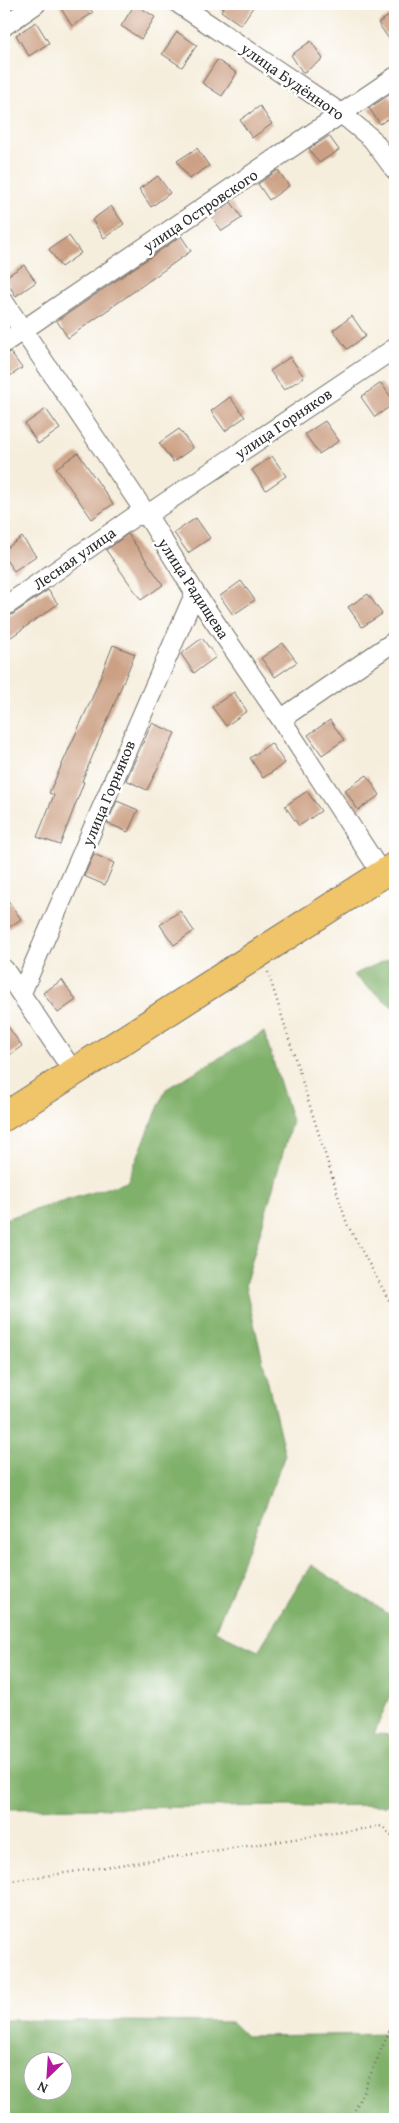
<svg xmlns="http://www.w3.org/2000/svg" width="399" height="2123" viewBox="0 0 399 2123" font-family="'Gentium Book Plus',serif">
<style>
.forest{fill:#80b16b;stroke:#566e4b;fill-rule:evenodd}
.building{fill:#cca084}
.lines{fill:none;stroke-linecap:round;stroke-linejoin:round}
.minor-casing{stroke:#726f69;stroke-width:21}
.highway-casing{stroke:#726f69;stroke-width:30}
.path{stroke:#726f69;stroke-width:2.5;stroke-dasharray:1 4;stroke-linecap:butt}
.minor{stroke:#fff;stroke-width:19}
.highway{stroke:#f0c469;stroke-width:28}
.labels{text-anchor:middle;stroke-width:5;stroke-linejoin:round;paint-order:stroke}
.street-label{font-size:16px;fill:#2b2b2b;stroke:#fff}
</style>
<rect width="100%" height="100%" fill="#fff"/>
<filter id="ink" filterUnits="userSpaceOnUse"><feTurbulence type="fractalNoise" baseFrequency=".02" numOctaves="2"/><feDisplacementMap in="SourceGraphic" scale="10" xChannelSelector="R" yChannelSelector="G"/><feConvolveMatrix kernelMatrix="1 2 1 2 8 2 1 2 1" color-interpolation-filters="sRGB"/></filter>
<filter id="wash" filterUnits="userSpaceOnUse"><feTurbulence type="fractalNoise" baseFrequency=".0096" numOctaves="4" result="noise"/><feDisplacementMap in="SourceGraphic" scale="20" xChannelSelector="R" yChannelSelector="G"/><feGaussianBlur stdDeviation="1.12" result="paint"/><feColorMatrix in="noise" values="0 0 0 0 0 0 0 0 0 0 0 0 0 0 0 0 0 1.4 0 .05"/><feComposite in="paint" operator="in"/></filter>
<g filter="url(#wash)">
<rect width="100%" height="100%" fill="#f6eedd"/>
<path class="forest" d="M395,956V1009L353,975Z
M264,1032L292,1121L245,1285L285,1455L215,1631L258,1651L311,1565L395,1618V1684L374,1734L395,1735V1805L4,1809V1219L127,1182L166,1089Z
M4,2020L232,2022L246,2036L395,2034V2119H4ZM32,2060H62V2090H32Z"/>
<g id="blocks">
<path class="building" d="M58,4H87L93,13L72,26Z
M135,4L155,17L141,39L121,26Z
M226,4H255L241,25L221,11Z
M395,12V48L378,23Z
M36,22L49,43L29,56L16,35Z
M177,32L197,45L182,67L162,54Z
M311,41L323,59L303,73L291,55Z
M217,60L237,73L222,96L202,83Z
M389,95L395,104V114L380,124L369,108Z
M260,106L272,124L252,138L240,120Z
M329,136L339,150L319,163L309,149Z
M197,148L209,166L189,179L177,161Z
M278,170L289,186L269,200L258,184Z
M158,176L170,193L151,207L139,189Z
M231,202L242,218L222,231L211,216Z
M111,206L124,224L104,238L92,220Z
M69,236L81,253L61,267L49,249Z
M181,236L191,251L68,338L57,321Z
M24,265L36,282L16,296L4,278Z
M352,316L366,336L347,349L333,330Z
M10,352L22,368L4,380V354Z
M290,357L304,377L284,390L270,371Z
M381,383L395,403L375,417L361,397Z
M230,397L245,417L225,431L211,411Z
M46,409L60,429L38,444L25,424Z
M325,421L339,441L319,454L305,434Z
M179,429L193,448L173,462L159,443Z
M78,453L113,504L92,519L56,468Z
M272,456L286,476L266,490L252,470Z
M196,518L210,538L188,553L174,533Z
M128,534L163,585L141,600L106,550Z
M22,537L36,556L14,571L4,557V550Z
M241,581L255,600L233,615L220,596Z
M48,590L58,604L4,642V618L10,616Z
M368,594L382,614L362,627L348,607Z
M202,638L216,657L194,673L181,654Z
M283,643L297,662L275,677L261,658Z
M113,645L135,654L82,781L84,782L60,845L37,837L54,795L49,793L92,698Z
M234,692L247,711L226,726L212,707Z
M330,720L344,740L322,755L308,735Z
M152,723L175,733L147,790L126,780Z
M271,743L285,763L263,778L250,758Z
M367,775L380,795L358,810L345,790Z
M307,791L321,811L299,826L285,806Z
M117,801L138,810L128,832L107,823Z
M94,854L114,863L105,885L84,876Z
M4,895L21,919L4,931Z
M180,911L194,931L174,945L160,925Z
M62,980L76,1000L58,1013L43,993Z
M4,1021L22,1046L4,1059Z"/>
</g>
</g>
<g filter="url(#ink)">
<use href="#blocks" fill-opacity="0" stroke="#726f69" stroke-width="1"/>
<g class="lines">
<defs>
<path id="minor" d="M179,4L342,114L372,139L395,170
M4,26L36,4
M4,302L147,515L195,593L281,719L382,874
M4,343L395,77
M4,607L135,516L147,515L395,348
M281,719L395,641
M4,969L73,1071
M21,994L195,593"/>
<path id="highway" d="M4,1117L395,866"/>
</defs>
<use href="#minor" class="minor-casing"/>
<use href="#highway" class="highway-casing"/>
<path class="path" d="M268,972L347,1224L395,1311
M4,1882L382,1826L395,1840
M351,2119L395,2018"/>
<use href="#minor" class="minor"/>
<use href="#highway" class="highway"/>
</g>
</g>
<g class="labels">
<g class="street-label">
<text transform="translate(293 81) rotate(35)" y="6">улица Будённого</text>
<text transform="translate(200 210) rotate(-34)" y="6">улица Островского</text>
<text transform="translate(283 423) rotate(-34)" y="6">улица Горняков</text>
<text transform="translate(74 558) rotate(-35)" y="6">Лесная улица</text>
<text transform="translate(194 588) rotate(57)" y="6">улица Радищева</text>
<text transform="translate(108 793) rotate(-67)" y="6">улица Горняков</text>
</g>
</g>
<rect width="399" height="2123" fill="none" stroke="#fff" stroke-width="20"/>
<g transform="translate(48 2076) rotate(205)"><circle r="24" fill="#ffffff" stroke="#aaaaaa"/>
<path d="M0-4L9 19L0 12L-9 19Z" fill="#b5179e"/>
<text y="-8" font-size="14" font-weight="bold" text-anchor="middle" fill="#2b2b2b">N</text>
</g>
</svg>
